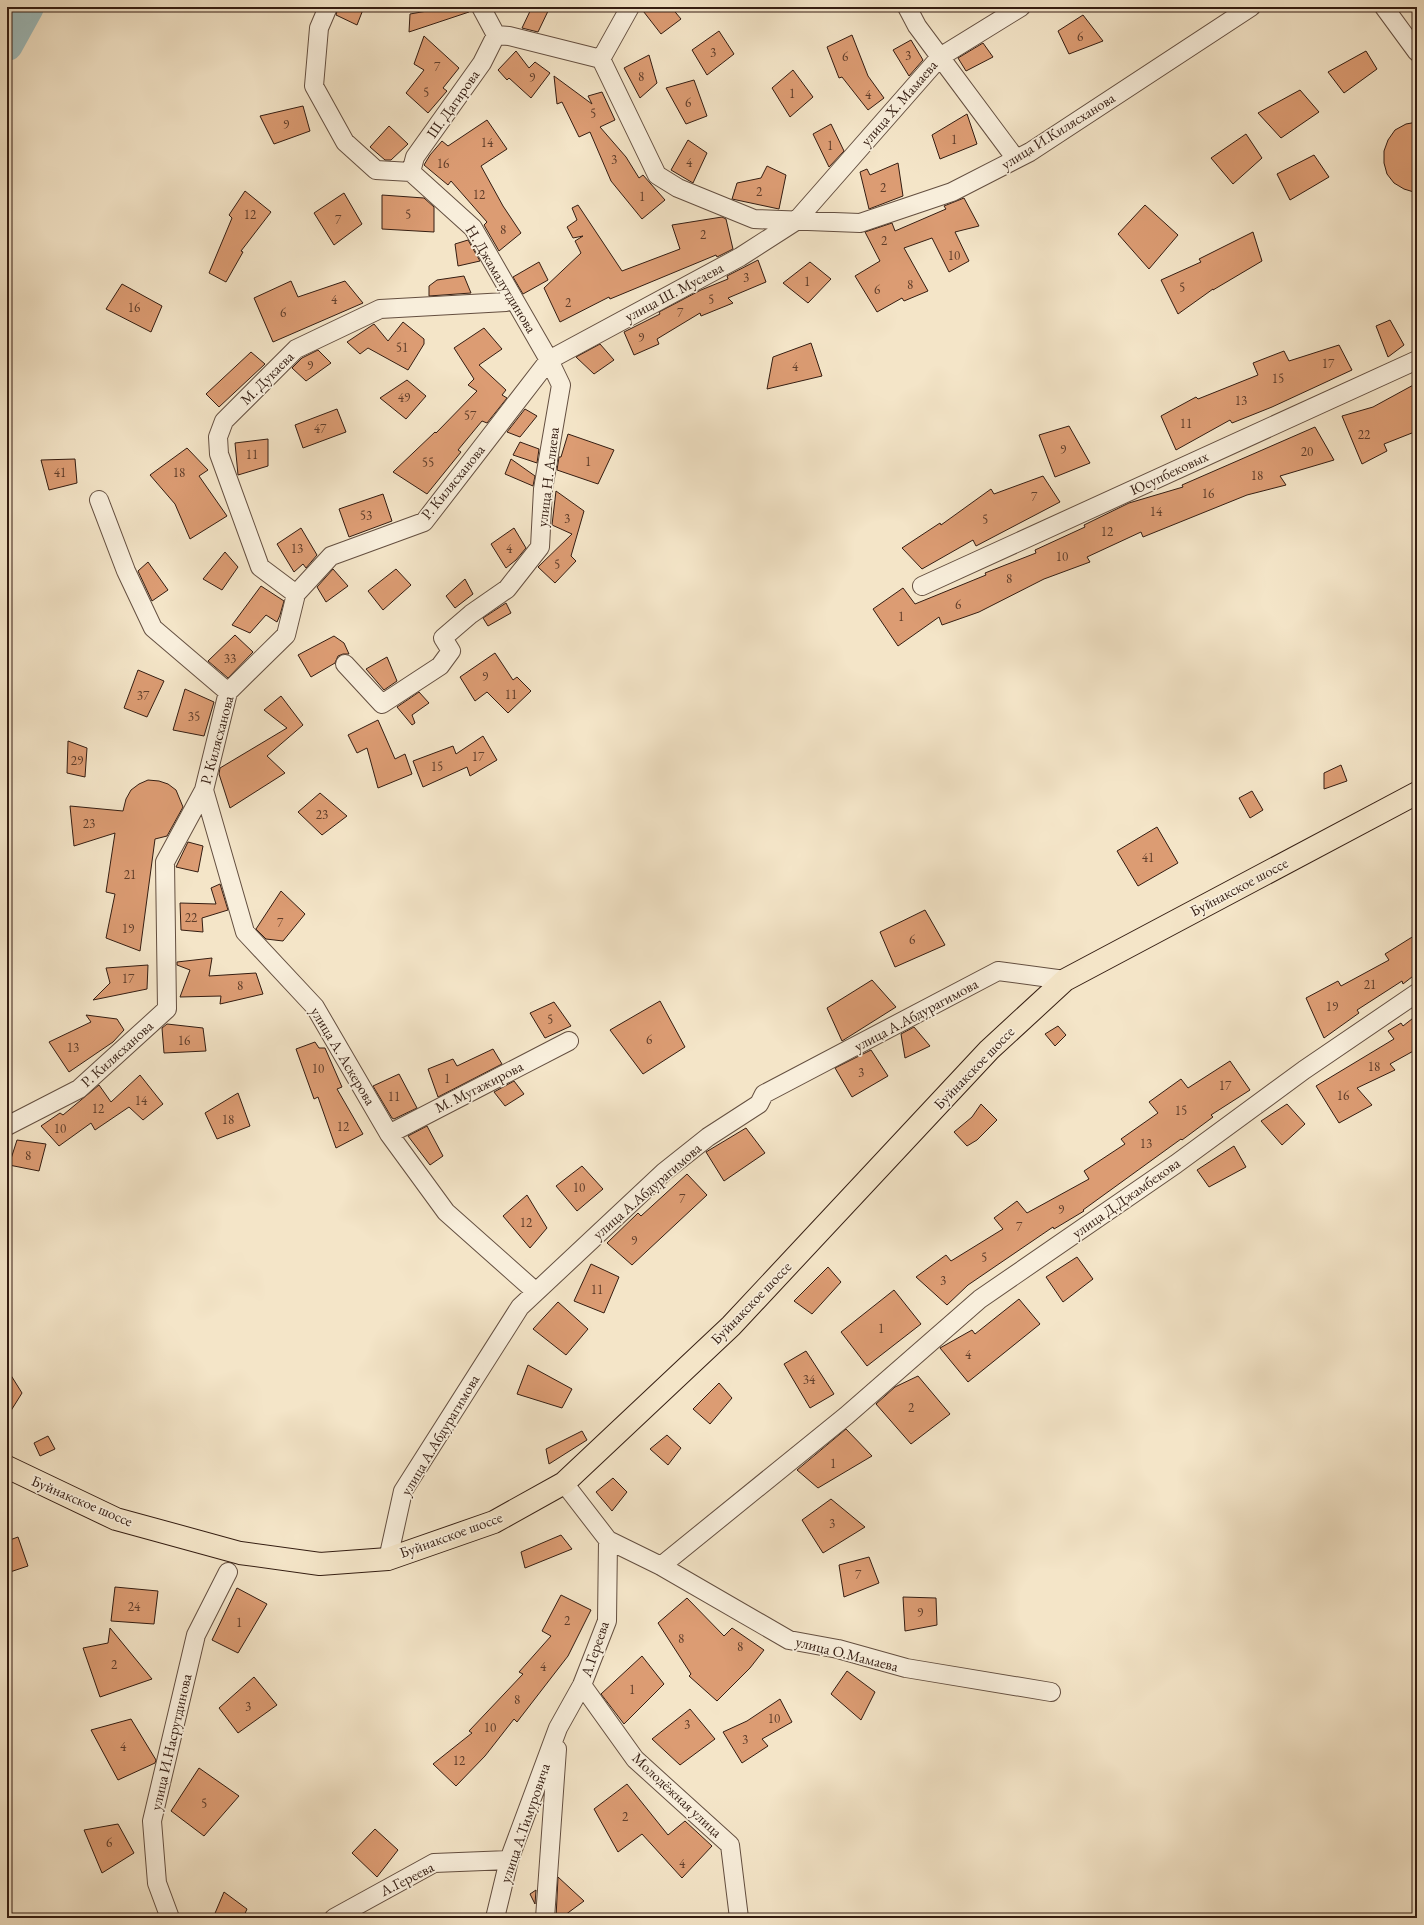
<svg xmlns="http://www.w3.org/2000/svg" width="1424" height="1925" viewBox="0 0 1424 1925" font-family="'EB Garamond',serif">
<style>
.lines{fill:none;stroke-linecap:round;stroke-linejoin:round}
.river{stroke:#9ebdbe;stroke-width:32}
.building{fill:#dc9c73;stroke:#341d12}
.minor-casing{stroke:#644f40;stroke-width:20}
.major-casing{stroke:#341d12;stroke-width:24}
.minor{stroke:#f8eedb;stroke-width:18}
.major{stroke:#f4e5c8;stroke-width:22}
.labels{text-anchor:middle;stroke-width:3.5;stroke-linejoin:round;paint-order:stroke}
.number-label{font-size:13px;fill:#5e3d2a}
.street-label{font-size:15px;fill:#341d12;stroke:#f8eedb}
</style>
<rect width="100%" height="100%" fill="#f4e5c8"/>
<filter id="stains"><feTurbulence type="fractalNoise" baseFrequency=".005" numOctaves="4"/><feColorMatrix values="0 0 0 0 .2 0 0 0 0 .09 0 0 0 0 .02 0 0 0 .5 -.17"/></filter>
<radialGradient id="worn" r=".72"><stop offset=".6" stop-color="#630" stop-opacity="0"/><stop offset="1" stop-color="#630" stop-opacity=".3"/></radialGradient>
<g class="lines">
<path class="river" d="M7,45L28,7"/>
</g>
<path class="building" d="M338,7H364L357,25L336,15Z
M450,7H468L469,12L409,32L410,14Z
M532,7H550L538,32L522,28Z
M640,7H671L681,19L661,34Z
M1083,15L1103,41L1069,54L1058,31Z
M719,31L734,54L707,75L692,50Z
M852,35L868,76L884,98L868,110L842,77L839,78L827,47Z
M424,36L459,68L443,88L447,91L428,113L406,93L424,70L414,64Z
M911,40L923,60L909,76L893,50Z
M983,43L993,57L966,71L958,58Z
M516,51L529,68L535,62L550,73L531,98L509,78L507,80L498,70Z
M1366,51L1377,69L1344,93L1328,72Z
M649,55L657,83L640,98L624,68Z
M793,70L813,97L790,117L772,88Z
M554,76L592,104L588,96L602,92L615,120L600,127L626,157L639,178L643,175L665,200L642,219L611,181L590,132L579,137L562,102L557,104Z
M694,80L707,116L686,124L666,88Z
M1300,90L1319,112L1281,138L1258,113Z
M303,106L310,131L274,144L260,116Z
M967,114L977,144L940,159L932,135Z
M487,120L507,149L481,166L503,206L521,233L499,251L484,225L487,222L451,181L448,185L424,165L430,155L442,141L448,146Z
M1417,122V193L1404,189L1394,183L1387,174L1384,163V151L1388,140L1395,130L1406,124Z
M831,124L844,151L829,167L813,134Z
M389,126L408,144L391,160H385L370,147Z
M1246,134L1262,158L1233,184L1211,158Z
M688,140L707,153L693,183L671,170Z
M1314,155L1329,177L1290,200L1277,174Z
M898,163L903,196L869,209L860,172L867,169L870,175Z
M767,166L786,175L779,209L732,199L737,183L761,178Z
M245,191L271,212L241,251L243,252L226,282L209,273L232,218L229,215Z
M344,193L362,224L334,245L314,213Z
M382,195L424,198L434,207V232L382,229Z
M964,198L979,226L955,232L969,261L949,272L932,238L904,248L928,291L904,301L902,298L877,312L855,276L880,261L865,232L892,223L895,231L946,209L944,206Z
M578,205L622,271L680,249L672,225L722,217L726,219L733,249L717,257L716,255L610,299L609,297L560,322L544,288L581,253L575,241L583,236L573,238L567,227L577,220L572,208Z
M1145,205L1178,235L1149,269L1118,234Z
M1253,232L1262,261L1213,290V289L1178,314L1161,280L1201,262L1199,259Z
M468,240L480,261L458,266L455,244Z
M758,260L766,282L728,298L733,303L701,316L700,313L657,339L659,344L634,355L624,332L660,314L659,312L701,290L728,279L727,276Z
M539,262L548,280L523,294L513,277Z
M810,262L831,279L808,303L783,283Z
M464,276L471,293L429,296V286L437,280Z
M291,281L298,297L345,281L363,303L273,342L254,298Z
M122,284L162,306L151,332L106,309Z
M1390,320L1404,345L1388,357L1376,326Z
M403,322L424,339V344L408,370L368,348L360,354L347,342L374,324L388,341Z
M484,328L502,349L479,365L506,390L502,395L507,398L487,423L482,421L458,450L461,452L427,494L393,472L435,432L436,433L477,391L468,385L474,379L454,348Z
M811,343L822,376L767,389L773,357Z
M600,344L614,360L594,374L576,357Z
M1339,345L1352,370L1272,407L1232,423L1230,420L1176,450L1161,416L1196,397L1198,399L1258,375L1253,363L1284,351L1289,361Z
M318,350L331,363L306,381L292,368L302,358Z
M251,352L265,364L219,407L206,394Z
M407,380L426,396L406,419L380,398Z
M1417,383V431L1384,444L1387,451L1362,464L1342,416L1373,407Z
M337,409L346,432L303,448L295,425Z
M525,409L537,416L520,437L507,432Z
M1069,426L1090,463L1055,477L1039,435Z
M1315,427L1334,460L1280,476L1286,485L1247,495L1143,537L1141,532L1087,557L1090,562L1044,579L979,612L942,625L939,617L898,646L873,609L903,588L915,604L986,575L985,573L1036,553L1035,550L1085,527L1084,525L1129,503L1183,487L1182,485Z
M568,434L614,450L598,484L557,470L559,457H561Z
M268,439V466L238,475L235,443Z
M520,442L539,449L537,463L513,455Z
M187,448L208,470L199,476L227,516L190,539L175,504L150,475Z
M75,459L77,483L49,490L41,460Z
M511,459L535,476L533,486L505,474Z
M1043,476L1060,502L976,546L973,540L922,569L902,548L940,523L941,525L991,489L994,494Z
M556,491L584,511L571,556L576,561L555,583L538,567L572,534L552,525Z
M383,494L392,521L349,537L339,509Z
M301,528L317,555L306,568L303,564L294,572L277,544Z
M514,528L526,548L516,560L506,568L491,544Z
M225,552L238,567L222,590L203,579Z
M148,562L168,590L152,601L138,571Z
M333,569L348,586L326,602L317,587Z
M396,569L411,585L383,610L368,591Z
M465,579L473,594L455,608L446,596Z
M261,586L284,601L280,615L277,622L266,615L250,633L232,625Z
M506,603L511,613L488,626L483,618Z
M235,635L253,652L228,678L208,661Z
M334,636L344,643L349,654H343L338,656L335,663L311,677L298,655Z
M495,653L513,680L517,677L531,691L508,713L487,692L475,701L460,677Z
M387,657L397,681L384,690L366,669Z
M138,670L164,681L147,717L124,708Z
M185,689L214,702L204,736L173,730Z
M419,692L429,703L412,715L415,723L412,725L397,707Z
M281,696L303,725L267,756L285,773L230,808L219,774L220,768L287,728L264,710Z
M378,720L395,759L405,754L412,774L378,788L367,748L357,753L348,735Z
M483,736L497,760L470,776L467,767L423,787L413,761L453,746L456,754Z
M68,741L87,748L85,777L67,773Z
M1341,765L1347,781L1324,789V773Z
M148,780L159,781L168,784L176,790L183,807L167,836L155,839L140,951L106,938L115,894L106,892L115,833L74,846L70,806L123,811L126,799L131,790L139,784Z
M1252,791L1263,810L1250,818L1239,798Z
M320,793L347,816L322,835L298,812Z
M1157,827L1178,863L1138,886L1117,851Z
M188,842L203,846L198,872L176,867Z
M220,884L228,910L202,918L203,932L181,930L180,903L216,904L211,888Z
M281,891L305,914L283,941L266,939L256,929Z
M925,910L945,945L895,967L880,932Z
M1417,934V973L1403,984L1402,981L1357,1010L1359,1013L1324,1038L1306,998L1338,981L1341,986L1389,960L1385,954Z
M212,958L209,976L256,973L263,994L220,1004L221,996L180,997L190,970L177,965V962Z
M148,965L147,989L93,1000L110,983L106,968Z
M872,980L896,1007L842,1041L827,1008Z
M660,1001L685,1047L643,1074L610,1030Z
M554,1002L571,1026L545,1038L530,1013Z
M86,1015L117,1019L124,1030L113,1042L69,1072L49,1042L91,1022Z
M1417,1015V1049L1390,1064L1395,1070L1357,1088L1372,1105L1339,1123L1316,1086L1394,1039L1388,1031L1401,1023L1403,1026Z
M167,1024L203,1028L206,1051L164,1053L162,1028Z
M1058,1026L1066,1035L1055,1046L1045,1034Z
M914,1027L930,1046L905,1058L901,1034Z
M315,1042L319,1048H325L342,1087L337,1089L363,1134L336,1148L318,1097L314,1099L296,1049Z
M493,1049L502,1064L438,1097L428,1069L453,1059L457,1066Z
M871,1050L888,1076L852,1097L835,1068Z
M1230,1061L1250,1090L1211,1115L1213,1117L1182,1140L1181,1139L1083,1210L1084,1211L1054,1229L1053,1227L968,1285L947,1305L916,1277L946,1255L951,1261L1003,1229L994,1218L1017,1201L1027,1213L1089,1179L1084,1171L1125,1144L1121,1139L1158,1113L1149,1102L1181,1079L1188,1088Z
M399,1074L417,1108L394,1119L392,1118L373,1086Z
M140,1075L163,1104L143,1120L129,1107L95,1130L91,1123L59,1146L41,1126L60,1113L63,1115L99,1085L111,1102Z
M514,1081L524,1094L505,1106L494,1092Z
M238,1093L250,1126L217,1139L205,1113Z
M981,1104L997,1120L977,1140L967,1146L954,1132L972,1117Z
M1287,1104L1305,1124L1282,1145L1261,1121Z
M427,1126L443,1156L430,1165L408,1136Z
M746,1128L765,1153L724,1181L706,1152Z
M17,1140L46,1144L39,1171L9,1165Z
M1234,1146L1246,1167L1209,1187L1197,1170Z
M582,1166L603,1189L577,1211L556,1186Z
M687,1174L707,1195L632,1265L607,1243L638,1213L641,1216Z
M527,1195L547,1228L530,1248L503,1216Z
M1077,1257L1093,1279L1063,1302L1046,1277Z
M591,1264L619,1277L604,1313L574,1301Z
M828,1267L841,1282L812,1314L794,1301Z
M894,1290L921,1324L867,1366L841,1332Z
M1019,1299L1040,1324L968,1382L940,1348L972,1330L975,1334Z
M558,1302L588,1329L566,1355L533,1329Z
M806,1351L834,1394L810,1408L784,1364Z
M528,1365L572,1389L562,1408L517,1394Z
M7,1369L22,1393L7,1417Z
M918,1376L950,1414L911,1444L876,1404L895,1387Z
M719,1383L732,1398L710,1424L693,1409Z
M846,1429L872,1456L818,1488L797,1470Z
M582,1431L587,1440L549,1464L546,1449Z
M667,1435L681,1448L668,1465L650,1449Z
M48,1436L55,1449L40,1456L34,1443Z
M613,1478L627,1492L612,1511L596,1492Z
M831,1499L865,1527L823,1553L802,1520Z
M561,1535L572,1549L525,1568L521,1552Z
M18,1537L28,1566L7,1573V1541Z
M869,1557L879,1583L844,1597L839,1565Z
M115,1587L158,1591L154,1624L111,1621Z
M237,1588L267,1604L238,1653L212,1640Z
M561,1595L591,1610L568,1656L517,1722L514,1719L485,1756L456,1786L433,1764L472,1733L469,1731L523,1674L519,1672L551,1636L542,1631Z
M903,1597L936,1598L937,1625L905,1631Z
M687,1598L724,1636L732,1628L764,1650L750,1668L717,1701L689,1676L691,1674L658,1623Z
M110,1628L152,1679L100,1697L83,1648L108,1643Z
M642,1656L664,1684L624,1724L601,1694Z
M847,1671L875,1692L861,1720L831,1694Z
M254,1677L277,1705L238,1733L219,1708Z
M780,1699L792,1722L762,1739L768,1746L742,1763L723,1732L747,1721Z
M690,1709L715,1739L680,1765L652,1739Z
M131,1719L156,1760L155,1763L118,1780L91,1730Z
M199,1768L239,1796L204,1836L171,1811Z
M627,1784L668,1835L685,1821L712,1846L682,1878L642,1834L618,1852L594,1809Z
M118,1824L134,1853L102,1873L84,1830Z
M375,1829L398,1850L377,1877L352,1853Z
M558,1877L584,1901L561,1918H556Z
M536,1890L535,1904L530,1894Z
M224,1892L247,1909L243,1918H213Z"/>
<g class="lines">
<defs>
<path id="minor" d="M328,7L319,28L314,86L345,142L376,170L411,172
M907,7L917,26L1016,159
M1384,7L1417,52
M496,35L509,36L601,59
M601,59L657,175L678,188L754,219L860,223L952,192L1030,152L1251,7
M601,59L630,7
M411,172L415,157L482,63L496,35L481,7
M99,500L126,571L153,628L228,692
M922,586L1417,360
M296,594L260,567L219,454L218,437L224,421L296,349L380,309L506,302
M345,664L382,704L440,666L451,651L443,638L471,614L507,589L540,547L543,489L561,385L549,360L473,228L411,172
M204,790L245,932L315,1007L389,1134L446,1212L536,1292
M7,1126L79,1089L167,1009L165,862L204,790L228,692L286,635L296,594L331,556L424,522L549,360L740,257L796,221L940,57L1021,7
M389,1134L569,1041
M564,1483L608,1540L661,1566L789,1640L838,1649L906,1668L1051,1692
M388,1559L403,1491L520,1307L664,1172L708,1137L759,1104L764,1094L998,971L1065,980
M661,1566L846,1416L980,1299L1176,1164L1304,1070L1417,993
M582,1685L635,1759L730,1845L739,1918
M170,1918L157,1883L152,1821L196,1635L228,1572
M334,1918L434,1863L509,1860
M495,1918L509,1860L558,1728L582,1685L607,1621L608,1540
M545,1918L557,1749"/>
<path id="major" d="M7,1467L116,1519L240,1553L320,1564L388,1559L494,1522L564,1483L731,1326L989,1050L1065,980L1417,793"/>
</defs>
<use href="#minor" class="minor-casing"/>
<use href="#major" class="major-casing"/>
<use href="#minor" class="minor"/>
<use href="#major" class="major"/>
</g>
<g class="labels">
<g class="number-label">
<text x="1080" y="41">6</text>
<text x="713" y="57">3</text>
<text x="908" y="60">3</text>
<text x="845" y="61">6</text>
<text x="437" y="71">7</text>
<text x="641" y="81">8</text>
<text x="532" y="82">9</text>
<text x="426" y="97">5</text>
<text x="792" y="98">1</text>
<text x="868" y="99">4</text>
<text x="688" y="107">6</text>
<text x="593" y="118">5</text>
<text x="286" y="129">9</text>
<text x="954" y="144">1</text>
<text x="487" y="147">14</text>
<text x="830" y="150">1</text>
<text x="614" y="164">3</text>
<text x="689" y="167">4</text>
<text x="443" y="168">16</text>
<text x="883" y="192">2</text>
<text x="759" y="196">2</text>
<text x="479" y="199">12</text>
<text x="642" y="201">1</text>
<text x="250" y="219">12</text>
<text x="408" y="219">5</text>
<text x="338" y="224">7</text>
<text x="503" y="234">8</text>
<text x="703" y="239">2</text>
<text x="884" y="245">2</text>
<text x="954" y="260">10</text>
<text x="746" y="282">3</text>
<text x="807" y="286">1</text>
<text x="910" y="289">8</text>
<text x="1182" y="292">5</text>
<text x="877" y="294">6</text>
<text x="334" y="304">4</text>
<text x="711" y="304">5</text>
<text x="568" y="307">2</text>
<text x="134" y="312">16</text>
<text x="283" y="317">6</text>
<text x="680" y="317">7</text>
<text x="641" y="342">9</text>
<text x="402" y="352">51</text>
<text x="1328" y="368">17</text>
<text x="310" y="370">9</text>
<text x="795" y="371">4</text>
<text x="1278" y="383">15</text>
<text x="404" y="402">49</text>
<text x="1241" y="405">13</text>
<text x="470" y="420">57</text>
<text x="1186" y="428">11</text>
<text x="320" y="433">47</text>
<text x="1364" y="439">22</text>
<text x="1063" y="454">9</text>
<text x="1307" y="456">20</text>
<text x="252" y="459">11</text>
<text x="588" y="466">1</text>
<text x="428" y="467">55</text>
<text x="60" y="477">41</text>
<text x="179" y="477">18</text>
<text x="1257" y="480">18</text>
<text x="1208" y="498">16</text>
<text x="1034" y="501">7</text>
<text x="1156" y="516">14</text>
<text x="366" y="520">53</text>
<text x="567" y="523">3</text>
<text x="985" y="524">5</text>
<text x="1107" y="536">12</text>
<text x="297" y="553">13</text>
<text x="509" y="553">4</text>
<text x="1062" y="561">10</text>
<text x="557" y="569">5</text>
<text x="1009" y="583">8</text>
<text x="958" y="609">6</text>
<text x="901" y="621">1</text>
<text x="230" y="663">33</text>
<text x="485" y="681">9</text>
<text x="511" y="699">11</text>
<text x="143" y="700">37</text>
<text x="194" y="721">35</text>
<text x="478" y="761">17</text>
<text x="77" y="765">29</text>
<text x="437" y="771">15</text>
<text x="322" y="819">23</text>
<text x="89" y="828">23</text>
<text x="1148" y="862">41</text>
<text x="130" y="879">21</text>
<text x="191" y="922">22</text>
<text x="280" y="927">7</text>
<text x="128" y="933">19</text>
<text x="912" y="944">6</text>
<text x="128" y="983">17</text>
<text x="1370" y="989">21</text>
<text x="240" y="990">8</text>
<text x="1332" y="1011">19</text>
<text x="550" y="1024">5</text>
<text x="649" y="1044">6</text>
<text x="184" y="1045">16</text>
<text x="73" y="1052">13</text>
<text x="1374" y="1071">18</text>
<text x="318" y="1073">10</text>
<text x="861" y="1077">3</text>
<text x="447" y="1083">1</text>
<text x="1225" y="1090">17</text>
<text x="1343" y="1100">16</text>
<text x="394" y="1101">11</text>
<text x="141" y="1105">14</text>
<text x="98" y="1113">12</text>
<text x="1181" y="1115">15</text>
<text x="228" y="1124">18</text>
<text x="343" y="1131">12</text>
<text x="60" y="1133">10</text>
<text x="1146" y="1148">13</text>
<text x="28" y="1160">8</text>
<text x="579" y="1192">10</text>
<text x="682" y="1203">7</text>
<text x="1061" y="1214">9</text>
<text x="526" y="1227">12</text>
<text x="1019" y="1231">7</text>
<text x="634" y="1245">9</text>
<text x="984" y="1262">5</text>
<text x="943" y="1285">3</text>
<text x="597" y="1294">11</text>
<text x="881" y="1333">1</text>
<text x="968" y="1359">4</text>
<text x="809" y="1384">34</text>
<text x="911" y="1412">2</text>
<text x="833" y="1468">1</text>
<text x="832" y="1528">3</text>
<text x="858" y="1579">7</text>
<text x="134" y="1611">24</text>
<text x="920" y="1617">9</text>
<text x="567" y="1625">2</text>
<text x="239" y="1627">1</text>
<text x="681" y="1643">8</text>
<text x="740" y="1651">8</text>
<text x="114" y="1669">2</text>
<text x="543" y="1671">4</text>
<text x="632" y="1694">1</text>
<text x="517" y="1704">8</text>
<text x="248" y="1711">3</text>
<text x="774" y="1723">10</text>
<text x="687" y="1729">3</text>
<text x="490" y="1732">10</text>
<text x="745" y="1744">3</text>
<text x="123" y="1751">4</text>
<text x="459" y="1765">12</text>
<text x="204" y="1808">5</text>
<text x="625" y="1821">2</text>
<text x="109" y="1847">6</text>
<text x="682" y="1868">4</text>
</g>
<g class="street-label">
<text transform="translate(899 103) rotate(-49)" y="5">улица Х. Мамаева</text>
<text transform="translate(453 104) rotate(-55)" y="5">Ш. Дагирова</text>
<text transform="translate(1058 131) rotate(-32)" y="5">улица И.Килясханова</text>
<text transform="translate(501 279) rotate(59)" y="5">Н. Джамалутдинова</text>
<text transform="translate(674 292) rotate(-28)" y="5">улица Ш. Мусаева</text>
<text transform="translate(267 378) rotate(-45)" y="5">М. Дукаева</text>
<text transform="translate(1169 473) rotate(-25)" y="5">Юсупбековых</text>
<text transform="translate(548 477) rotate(-83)" y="5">улица Н. Алиева</text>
<text transform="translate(453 482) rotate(-51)" y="5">Р. Килясханова</text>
<text transform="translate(217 740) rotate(-75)" y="5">Р. Килясханова</text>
<text transform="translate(1239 887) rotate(-28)" y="5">Буйнакское шоссе</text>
<text transform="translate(916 1015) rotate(-28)" y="5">улица А.Абдурагимова</text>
<text transform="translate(117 1054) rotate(-42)" y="5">Р. Килясханова</text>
<text transform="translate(343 1056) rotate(59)" y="5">улица А. Аскерова</text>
<text transform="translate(974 1068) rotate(-46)" y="5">Буйнакское шоссе</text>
<text transform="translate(479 1087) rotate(-27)" y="5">М. Мугажирова</text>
<text transform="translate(647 1191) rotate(-41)" y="5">улица А.Абдурагимова</text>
<text transform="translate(1126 1198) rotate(-35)" y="5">улица Д.Джамбекова</text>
<text transform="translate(751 1303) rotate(-46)" y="5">Буйнакское шоссе</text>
<text transform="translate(440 1435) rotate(-59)" y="5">улица А.Абдурагимова</text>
<text transform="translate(82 1501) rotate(23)" y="5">Буйнакское шоссе</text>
<text transform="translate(451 1535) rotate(-20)" y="5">Буйнакское шоссе</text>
<text transform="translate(595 1649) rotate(-71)" y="5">A.Гереева</text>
<text transform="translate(847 1654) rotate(14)" y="5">улица О.Мамаева</text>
<text transform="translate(171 1742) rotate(-77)" y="5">улица И.Насрутдинова</text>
<text transform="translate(677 1795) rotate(43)" y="5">Молодёжная улица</text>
<text transform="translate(525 1823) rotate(-71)" y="5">улица А.Тимуровича</text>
<text transform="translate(407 1879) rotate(-27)" y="5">А.Гереева</text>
</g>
</g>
<rect width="1424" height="1925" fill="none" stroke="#f4e5c8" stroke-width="24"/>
<rect x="8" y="8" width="1408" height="1909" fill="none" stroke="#341d12" stroke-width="2"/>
<rect x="12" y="12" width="1400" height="1901" fill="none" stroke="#341d12"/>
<rect width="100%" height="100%" filter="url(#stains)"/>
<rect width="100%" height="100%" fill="url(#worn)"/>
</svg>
